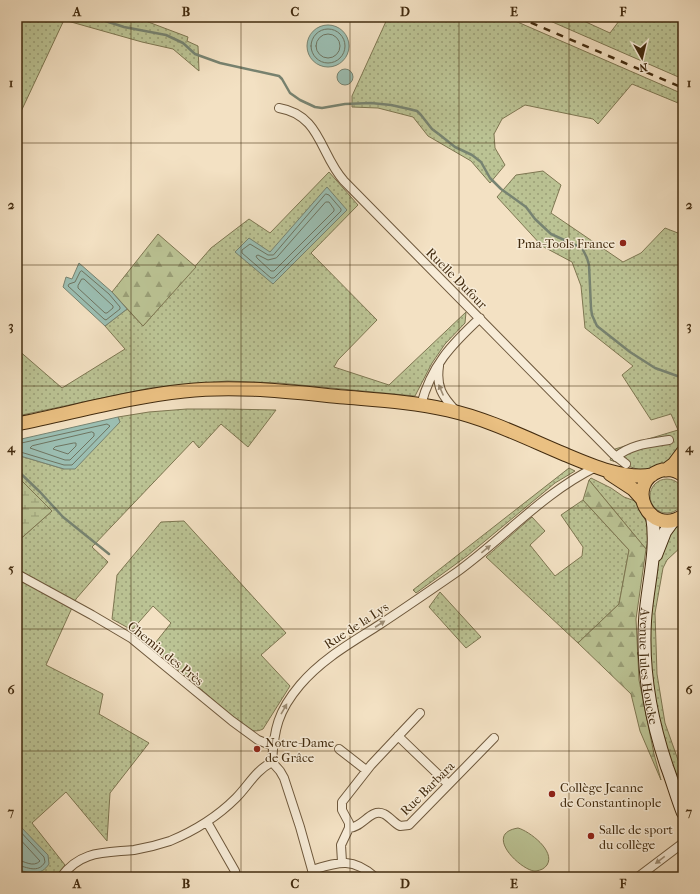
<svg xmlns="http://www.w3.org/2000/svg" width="700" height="894" viewBox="0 0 700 894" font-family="'IM FELL French Canon',serif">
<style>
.grass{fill:url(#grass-dots);stroke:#7e7752}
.forest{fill:url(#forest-firs);stroke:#7e7752}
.wetland{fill:url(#wetland-marsh);stroke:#7e7752}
.park{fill:#bbc394;stroke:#7e7752}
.water{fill:#9bbeb2;stroke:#778371}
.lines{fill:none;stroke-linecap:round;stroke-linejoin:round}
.shore{stroke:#6e7460;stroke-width:1}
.stream{stroke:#778371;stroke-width:2.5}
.minor-casing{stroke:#6e583c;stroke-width:10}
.secondary-casing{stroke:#422b0f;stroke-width:14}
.primary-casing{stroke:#422b0f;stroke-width:15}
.minor{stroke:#f7ecd8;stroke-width:8}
.secondary{stroke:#f7ecd8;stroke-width:12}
.primary{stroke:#eac082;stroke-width:13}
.rail{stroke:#422b0f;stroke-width:2.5;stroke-dasharray:7 7;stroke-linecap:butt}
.oneway{fill:#9c8c74}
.grid{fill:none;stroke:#422b0f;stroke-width:1;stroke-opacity:0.55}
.poi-dot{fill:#8f2418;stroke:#f7ecd8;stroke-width:1.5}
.labels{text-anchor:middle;stroke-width:3;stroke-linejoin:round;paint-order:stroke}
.poi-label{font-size:13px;fill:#422b0f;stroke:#f7ecd8;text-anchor:start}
.street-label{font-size:13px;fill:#422b0f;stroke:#f7ecd8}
.neatline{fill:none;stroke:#422b0f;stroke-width:1.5}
.grid-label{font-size:13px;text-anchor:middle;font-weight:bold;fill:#422b0f}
</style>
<defs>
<pattern id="grass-dots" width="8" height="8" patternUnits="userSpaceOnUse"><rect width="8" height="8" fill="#bbc394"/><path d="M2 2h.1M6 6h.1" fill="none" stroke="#9a9f77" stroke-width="1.8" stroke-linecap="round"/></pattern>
<pattern id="forest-firs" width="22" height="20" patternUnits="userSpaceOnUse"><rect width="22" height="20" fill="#bbc394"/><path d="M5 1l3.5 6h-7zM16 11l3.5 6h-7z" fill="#9a9f77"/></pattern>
<pattern id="wetland-marsh" width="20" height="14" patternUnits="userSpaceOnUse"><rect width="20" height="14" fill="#bbc394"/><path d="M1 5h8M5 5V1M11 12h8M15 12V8" fill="none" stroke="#9a9f77"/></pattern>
</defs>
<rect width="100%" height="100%" fill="#f3e1c3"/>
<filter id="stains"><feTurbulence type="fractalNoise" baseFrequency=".005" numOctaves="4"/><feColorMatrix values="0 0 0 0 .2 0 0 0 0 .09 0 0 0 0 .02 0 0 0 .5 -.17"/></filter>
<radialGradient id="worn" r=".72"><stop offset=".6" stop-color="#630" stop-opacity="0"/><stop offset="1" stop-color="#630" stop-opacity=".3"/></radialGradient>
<path class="grass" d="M17,17H135L188,37L187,41L198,46L199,71L173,49L142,42L64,20L17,120Z
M388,17H506L683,94V105L632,84L598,124L593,119L525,105L502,119L494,134L495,148L505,165L490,183L471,161L428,136L413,117L378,108L352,107V96Z
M541,17H575L610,33L622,17H683V79Z
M543,171L561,185L551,213L623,262L641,253L665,228L683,235V445L672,462L646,472L610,460L615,449L678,430L671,414L651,420L622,375L633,366L585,328L581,286L572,262L542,246L497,197L516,175Z
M329,172L358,205L311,253L377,320L338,360L334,367L389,385L466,312L465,323L445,344L432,363L415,396L279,383L227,381L150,388L17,416V349L62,388L125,349L105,326L127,309L143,326L211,248L249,219L270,233Z
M187,409H227L276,410L248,447L221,424L199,448L193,441L92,547L108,562L76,599L46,665L103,694L99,714L149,743L110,793L107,841L66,792L32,823L65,865L55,877H17V542L52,511L17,476V455L64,469L120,422L118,417L149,412Z
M569,468L575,471L555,483L467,556L416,593L413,590Z
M591,478L611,488L624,497L635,501L649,527L650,534L646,549L589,480Z
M650 496a17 17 0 1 1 34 0a17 17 0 1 1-34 0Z
M583,500L629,550L619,604L578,643L486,557L532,517L545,531L530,545L555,576L582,556L583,547L561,515Z
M184,521L286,633L261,655L290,686L263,729C257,732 253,731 247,729L152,647L171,623L153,606L132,630L112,619L117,575L161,522Z
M683,526V545L667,560L663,568L655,613L657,674L665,723L683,774V791L668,754L661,731L651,684L649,619L658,563L667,536L672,528Z
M440,592L481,637L466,648L429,607Z"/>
<path class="forest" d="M158,234L196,267L143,326L112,292Z
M589,480L646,549L636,619L639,680L654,754L661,780L640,731L631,694L578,643L619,604L629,550L583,500Z"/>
<path class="wetland" d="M17,476L52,511L17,542Z"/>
<path class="park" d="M518,828C529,831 556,851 547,865C544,869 541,870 536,871C524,873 481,834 518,828Z"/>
<path class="water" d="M307 46a21 21 0 1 1 42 0a21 21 0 1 1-42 0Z
M337 77a8 8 0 1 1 16 0a8 8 0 1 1-16 0Z
M327,187L347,210L273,284L235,252L249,238L270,252Z
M79,263L112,292L127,309L105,326L63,287L66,277L72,279Z
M118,417L120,422L75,469H64L17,455V440Z
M17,823L48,855L49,864C41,876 30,874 17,869Z"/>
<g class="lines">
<path class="shore" d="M311 46a17 17 0 1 1 34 0a17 17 0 1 1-34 0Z
M316 46a12 12 0 1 1 24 0a12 12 0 1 1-24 0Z
M326,194L329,195L341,209V211L274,278H271L242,253V250L250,244L268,255H273Z
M326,202H329L334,209V211L274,271H271L257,258L256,256L258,255L268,260L276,258Z
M82,271L109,294L120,307V309L106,320L104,319L68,286L69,284L75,282L80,272Z
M82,279H84L113,306V308L107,313H105L78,288V286Z
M92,432L94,433V436L70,460H65L30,448L32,446Z
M74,443H76V446L68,454L53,449L55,447Z
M17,444L107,424L110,426L72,465H64L17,451
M17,828L44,857L45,862C38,874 27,867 17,865
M17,836L40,861C33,868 25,861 17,860"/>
<path class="stream" d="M93,17L124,27L166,35L183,43L195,54L220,63L279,76L282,79L290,93L300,100L315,107L322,108L345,104L371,103L391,105L409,109L417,111L421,115L432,129L440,135L455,147L472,155L481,162L490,178L501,189L526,207L535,219L551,234L582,248L587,258L589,265L591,308L592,315L597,326L630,352L655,368L683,378
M17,470L40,492L63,517L109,554"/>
<defs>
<path id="minor" d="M279,108C321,115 320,155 344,181L613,454L626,464
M439,366C436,387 442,396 456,411
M421,405C431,366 451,345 480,318
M616,457C631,444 651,443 669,440
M17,574L92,615L131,638L232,721L258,740L273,746
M398,736L448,784
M339,749L366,770
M272,762C274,729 278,711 300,685C322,659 351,643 379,625C405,608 431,590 457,572C504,538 543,493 596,467
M272,762L280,771L284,778L300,827L314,877
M207,822L235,871L236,877
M349,828C364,827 370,808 384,814C390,817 394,823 400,826L409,825L494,738
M342,862L341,845L349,828V823L342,810V802L371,765L420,713
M312,870C339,862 352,857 375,877
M61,877C81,850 105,853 134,850C146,848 158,845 170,841C194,831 217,817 236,798C249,785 254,772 272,762
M638,877L683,843"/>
<g id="secondary">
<path id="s1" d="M652,516C658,551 647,586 645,621C642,672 651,720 667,767C673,783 677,798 683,813"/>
<path d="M656,555L665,532L673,521"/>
</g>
<path id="primary" d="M17,424C72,413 128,397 184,391C238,385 291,392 344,397C379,400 414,402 448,410C488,419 526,438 564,454C590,465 624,480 652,475
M666,470L674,464L683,452
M610,474L633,489L642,499
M683,475C676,470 667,468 659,471C624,484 649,538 683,516"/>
</defs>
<use href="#minor" class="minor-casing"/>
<use href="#secondary" class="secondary-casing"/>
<use href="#primary" class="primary-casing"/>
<use href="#minor" class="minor"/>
<use href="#secondary" class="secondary"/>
<use href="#primary" class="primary"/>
<path class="rail" d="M518,17L683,88"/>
</g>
<defs><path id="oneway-solid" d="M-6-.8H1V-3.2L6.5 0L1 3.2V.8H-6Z"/></defs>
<g class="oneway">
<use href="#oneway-solid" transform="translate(441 390) rotate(-113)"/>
<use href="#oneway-solid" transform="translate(486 549) rotate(-39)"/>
<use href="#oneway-solid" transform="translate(380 624) rotate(-33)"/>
<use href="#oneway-solid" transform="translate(284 709) rotate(-60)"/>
<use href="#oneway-solid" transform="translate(660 860) rotate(143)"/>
</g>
<path class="grid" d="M131,17V877M241,17V877M350,17V877M459,17V877M569,17V877M17,143H683M17,265H683M17,386H683M17,508H683M17,629H683M17,751H683"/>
<g class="poi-dot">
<circle cx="623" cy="243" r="4"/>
<circle cx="257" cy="749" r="4"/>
<circle cx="552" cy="794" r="4"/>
<circle cx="591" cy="836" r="4"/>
</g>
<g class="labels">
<g class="poi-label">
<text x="615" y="248" text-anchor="end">Pma-Tools France</text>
<text x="265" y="747">Notre-Dame<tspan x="265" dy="15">de Grâce</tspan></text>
<text x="560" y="792">Collège Jeanne<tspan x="560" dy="15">de Constantinople</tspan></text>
<text x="599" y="834">Salle de sport<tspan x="599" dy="15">du collège</tspan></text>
</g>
<g class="street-label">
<text transform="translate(457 278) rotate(45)" y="5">Ruelle Dufour</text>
<text transform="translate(356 625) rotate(-33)" y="5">Rue de la Lys</text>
<text transform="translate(166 653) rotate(39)" y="5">Chemin des Près</text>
<text dy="5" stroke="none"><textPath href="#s1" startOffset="151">Avenue Jules Houcke</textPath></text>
<text transform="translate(427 788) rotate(-45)" y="5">Rue Barbara</text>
</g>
</g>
<rect width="700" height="894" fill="none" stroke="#f3e1c3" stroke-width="44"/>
<g transform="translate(642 58) rotate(172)" stroke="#f7ecd8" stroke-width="3" paint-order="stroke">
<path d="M0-3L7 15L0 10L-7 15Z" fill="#422b0f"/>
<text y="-6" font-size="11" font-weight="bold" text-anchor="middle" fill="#422b0f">N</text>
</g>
<rect x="22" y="22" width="656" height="850" class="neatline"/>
<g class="grid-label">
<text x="77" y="16">A</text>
<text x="186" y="16">B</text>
<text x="295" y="16">C</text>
<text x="405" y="16">D</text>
<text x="514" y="16">E</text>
<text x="623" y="16">F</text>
<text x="11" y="87">1</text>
<text x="689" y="87">1</text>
<text x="11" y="209">2</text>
<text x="689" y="209">2</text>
<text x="11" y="330">3</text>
<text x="689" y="330">3</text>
<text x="11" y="452">4</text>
<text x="689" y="452">4</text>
<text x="11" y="573">5</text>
<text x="689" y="573">5</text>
<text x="11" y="694">6</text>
<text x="689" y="694">6</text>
<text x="11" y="816">7</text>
<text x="689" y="816">7</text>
<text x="77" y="888">A</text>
<text x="186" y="888">B</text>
<text x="295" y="888">C</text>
<text x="405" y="888">D</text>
<text x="514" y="888">E</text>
<text x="623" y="888">F</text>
</g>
<rect width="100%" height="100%" filter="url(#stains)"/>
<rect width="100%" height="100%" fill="url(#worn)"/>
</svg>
